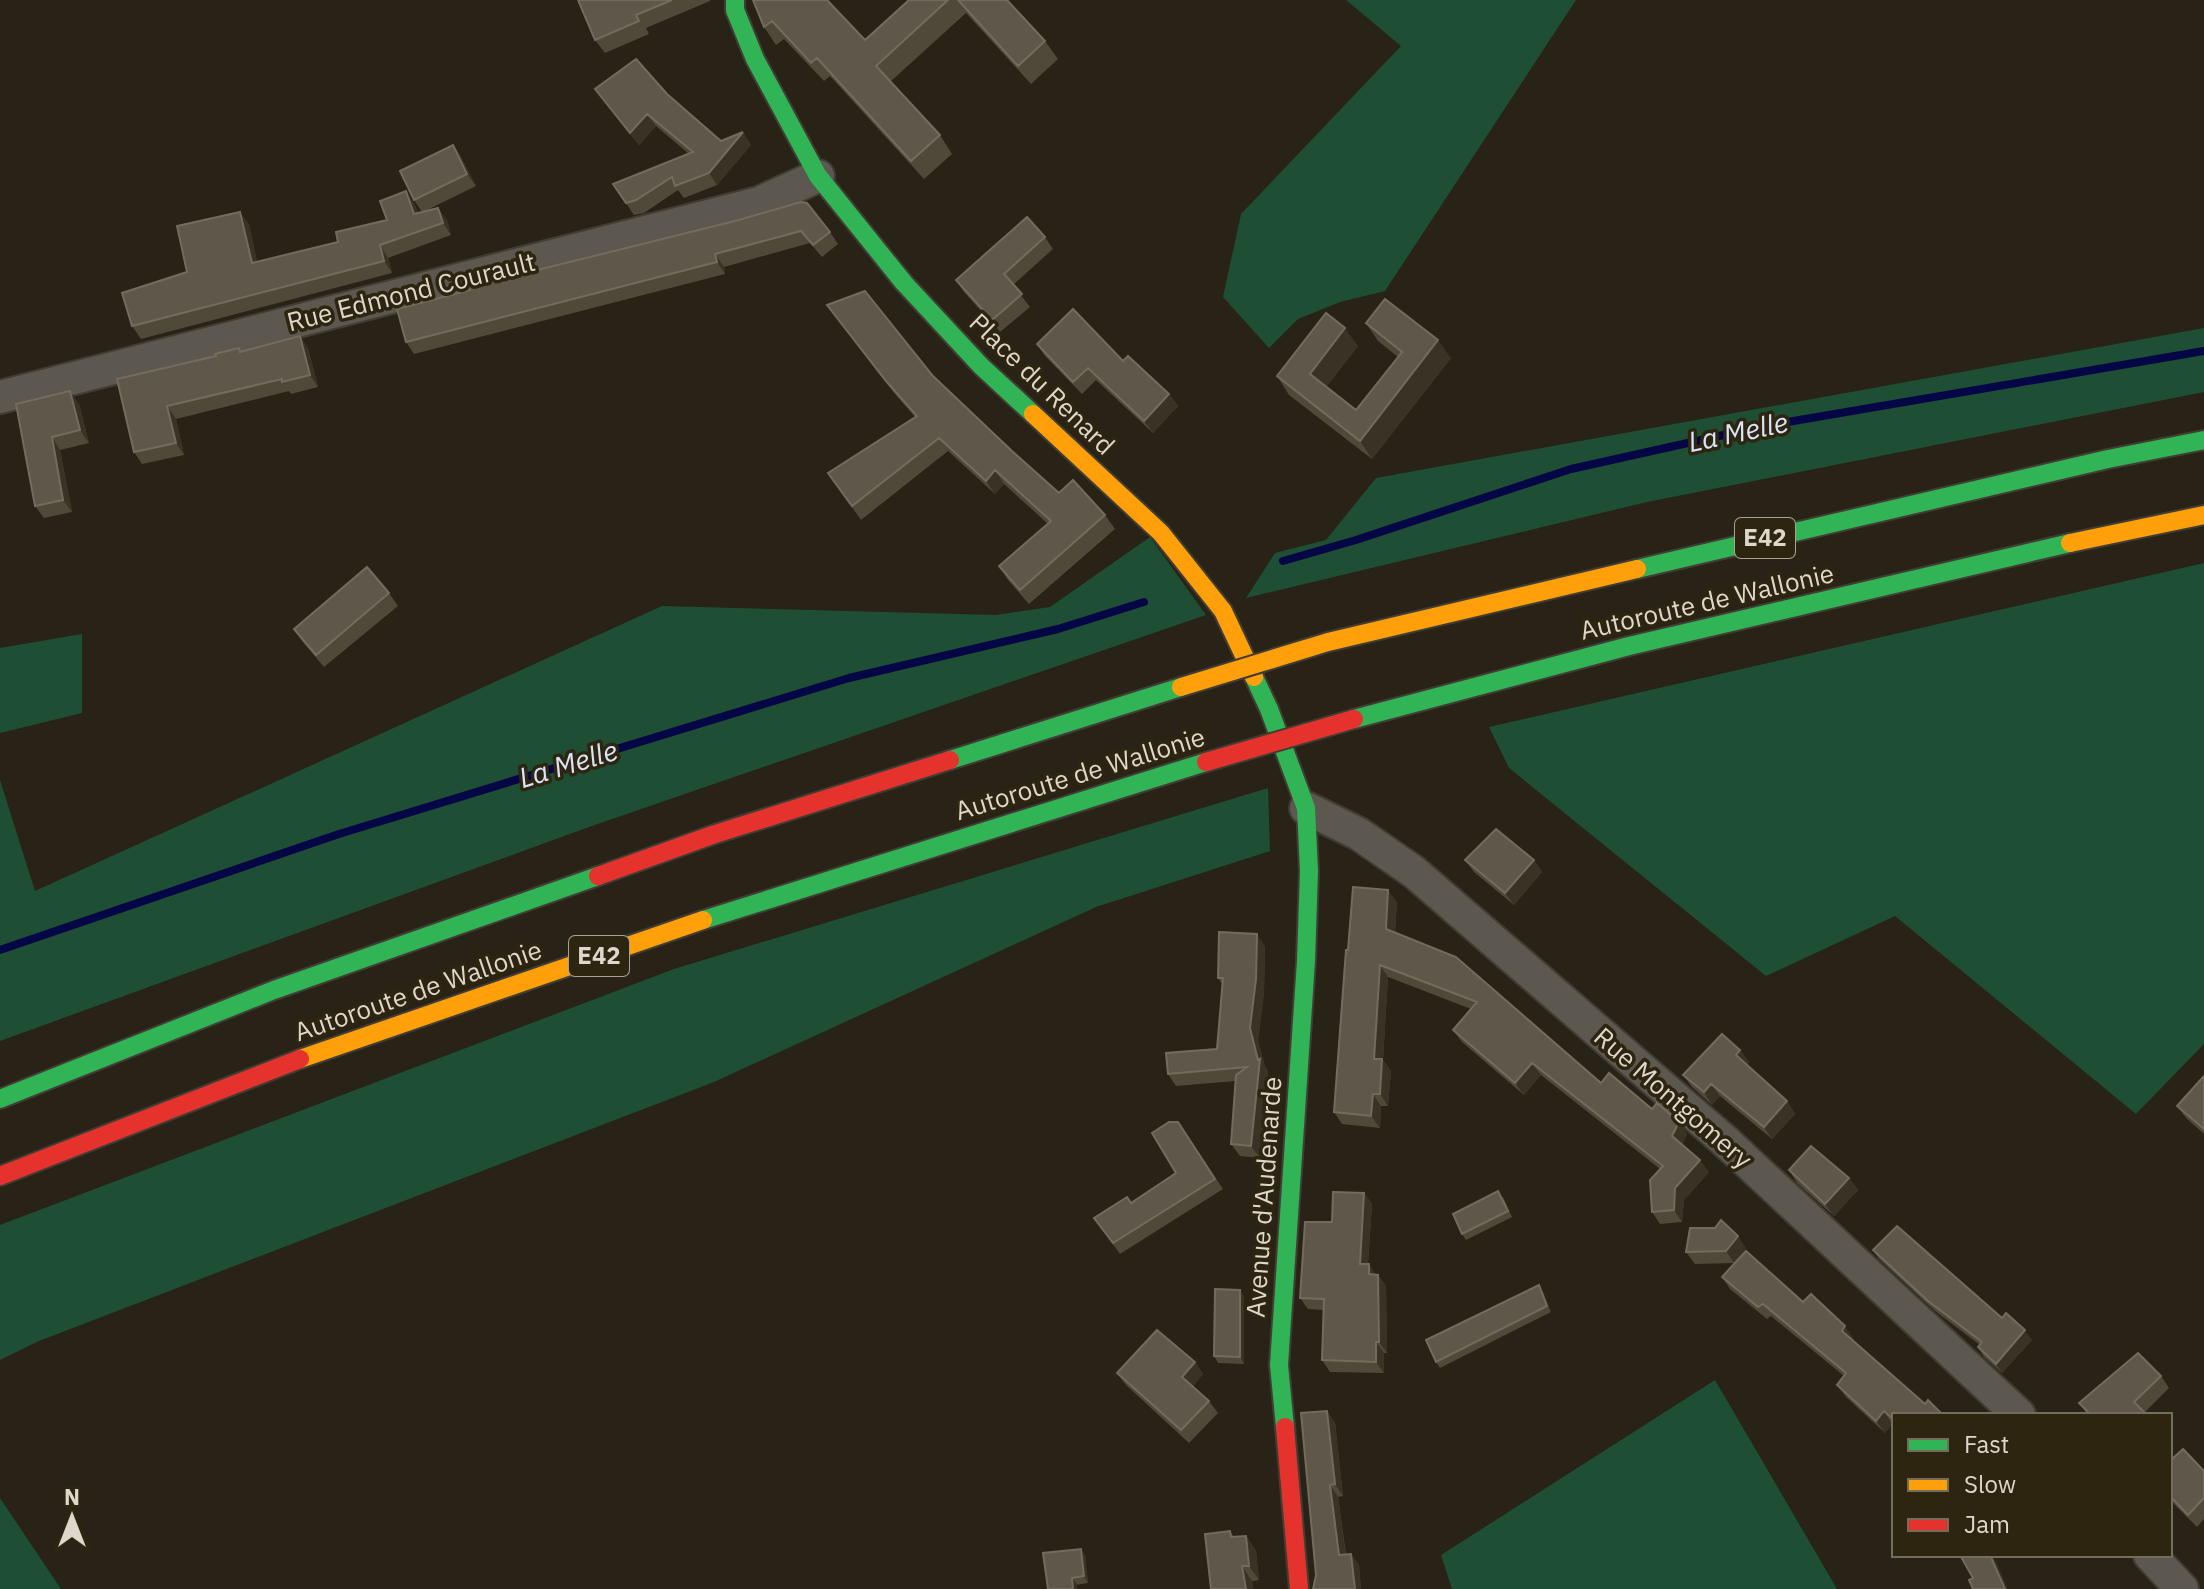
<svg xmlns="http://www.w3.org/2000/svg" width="2204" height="1589" viewBox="0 0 2204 1589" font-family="'IBM Plex Sans',sans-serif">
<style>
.green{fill:#1e4f34}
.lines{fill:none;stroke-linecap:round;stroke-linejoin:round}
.stream{stroke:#050646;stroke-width:8}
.street-casing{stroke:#413d34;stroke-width:36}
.fast-casing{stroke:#413d34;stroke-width:22}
.slow-casing{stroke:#413d34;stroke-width:22}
.jam-casing{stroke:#413d34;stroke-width:22}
.street{stroke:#5c584f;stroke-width:32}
.fast{stroke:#30b455;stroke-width:18}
.slow{stroke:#ff9f0a;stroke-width:18}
.jam{stroke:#e5322d;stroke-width:18}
.slow-bridge-casing{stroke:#413d34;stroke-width:22;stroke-linecap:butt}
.jam-bridge-casing{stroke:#413d34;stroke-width:22;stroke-linecap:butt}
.slow-bridge{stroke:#ff9f0a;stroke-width:18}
.jam-bridge{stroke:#e5322d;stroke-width:18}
.wall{fill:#50493a}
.shaded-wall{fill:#393325}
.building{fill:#5f584a;stroke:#736c5e;stroke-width:2}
.labels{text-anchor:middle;stroke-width:7;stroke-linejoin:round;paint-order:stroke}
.shield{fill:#2e2511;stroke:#a9a294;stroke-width:2}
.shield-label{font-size:24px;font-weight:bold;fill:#ded8cc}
.street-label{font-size:26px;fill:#ded8cc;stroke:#2e2511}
.water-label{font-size:28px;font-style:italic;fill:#dae5fa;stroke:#2e2511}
</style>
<rect width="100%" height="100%" fill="#282217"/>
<path class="green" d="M1346,0H1576L1385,291L1340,302L1298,319L1269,348L1223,297L1241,214L1401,46Z
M2204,328V392L1647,502L1246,598L1275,553L1326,540L1376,478Z
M1150,537L1206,615L589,827L0,1041V780L35,891L662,606L996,615L1050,607Z
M2204,563V1044L2136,1114L1895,916L1766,976L1509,768L1489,727Z
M82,634V713L0,733V648Z
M1268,788L1270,851L1096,907L714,1082L39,1341L0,1360V1225L674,969Z
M1715,1380L1837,1589H1452L1441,1555Z
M0,1498L61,1589H0Z"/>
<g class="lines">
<path class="stream" d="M1283,561L1356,540L1571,469L1764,426L2204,351
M0,950L339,834L849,678L1058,629L1144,602"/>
<defs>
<path id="street" d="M0,397L759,203L818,176
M1306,808L1359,834L1414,872L1725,1141L2019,1415
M2150,1555L2182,1589"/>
<path id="fast" d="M735,0V10L755,59L818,176L904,283L981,366L1033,414
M1637,569L2108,459L2204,440
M1254,677L1269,709L1306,808L1309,871L1306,961L1279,1365L1285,1427
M1354,719L1629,646L2070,543
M950,760L1181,687
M703,920L1206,762
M0,1099L274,990L598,876"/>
<path id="slow" d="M1033,414L1161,533L1223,611L1254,677
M2070,543L2204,515
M1328,642L1637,569
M300,1059L703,920"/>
<path id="jam" d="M598,876L715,834L950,760
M0,1176L300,1059
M1285,1427L1299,1589"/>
</defs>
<use href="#street" class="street-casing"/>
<use href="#fast" class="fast-casing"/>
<use href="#slow" class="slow-casing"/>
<use href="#jam" class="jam-casing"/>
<use href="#street" class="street"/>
<use href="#fast" class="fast"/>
<use href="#slow" class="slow"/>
<use href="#jam" class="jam"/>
<defs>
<path id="slow-bridge" d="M1181,687L1328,642"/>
<path id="jam-bridge" d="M1206,762L1354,719"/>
</defs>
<use href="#slow-bridge" class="slow-bridge-casing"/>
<use href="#jam-bridge" class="jam-bridge-casing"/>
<use href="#slow-bridge" class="slow-bridge"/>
<use href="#jam-bridge" class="jam-bridge"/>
</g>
<path class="wall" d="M578,0H710V1L646,28L649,34L605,53L595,40Z
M753,0H828L865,40L909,0H1007L1045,41L1058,59L1031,84L966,13L890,82L940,135L952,154L924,179L830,76L824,81L784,39L776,45L764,27Z
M595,89L667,94L721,141L743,132L751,145L717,185L684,198L678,190L644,213L634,215L613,184L689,154L656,126L639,145Z
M453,145L461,157L476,186L425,211L447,220L451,235L388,258L392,273L141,339L132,326L187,272L249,224L257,262L338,242L387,220L414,203L418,213L422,212L414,200Z
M735,221L830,232L838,244L822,257L810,243L724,267L725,274L414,354L406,342Z
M1045,237L1053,249L1013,285L1030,307L1000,332L964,292L956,280Z
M827,305L933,376L1012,451L1059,493L1105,515L1115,529L1029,604L1008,580L999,566L1048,524L1004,484L995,494L948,451L861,520L828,473L915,417L895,394Z
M1366,323L1451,358L1372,459L1289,395L1277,376L1358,346L1326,387L1356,410L1398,357L1378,341Z
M1037,344L1123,361L1169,394L1178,406L1153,433L1096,380L1082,394L1045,356Z
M308,348L318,387L291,394L289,391L176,419L184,455L142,464L134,452L117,379L241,351Z
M16,404H79L89,443L60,450L72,512L44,518L35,506Z
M389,593L398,606L324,667L302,641L294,629Z
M1465,860H1534L1542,872L1514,905L1474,872Z
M1397,902L1395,933L1601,1083L1652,1109L1687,1134L1682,1145L1709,1172L1684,1200L1682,1222L1660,1224L1652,1212L1660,1169L1541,1075L1524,1095L1462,1042L1453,1030L1471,1009L1388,977L1383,1060L1391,1071L1388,1106H1381L1380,1128L1342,1124L1334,1112L1348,950Z
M1265,946L1264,992L1258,1040L1265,1067L1268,1071L1260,1158L1240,1156L1231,1144L1236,1081L1176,1086L1168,1074L1217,1049L1222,984L1218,978Z
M1740,1050L1749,1062L1746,1065L1787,1101L1795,1114L1772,1139L1720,1096L1712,1105L1692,1087L1683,1075Z
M2204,1076V1134L2186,1118L2177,1106Z
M1178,1122L1223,1189L1120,1254L1094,1218L1131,1203L1176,1173Z
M1789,1170L1849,1178L1858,1190L1834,1216L1797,1183Z
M1364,1193L1372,1204L1368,1264L1376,1275H1378L1386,1286L1387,1353H1384V1373L1330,1372L1322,1360L1323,1310L1308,1309L1300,1298L1332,1222Z
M1503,1197L1512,1217L1466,1240L1462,1234Z
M1746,1248L1734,1263L1695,1264L1686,1252Z
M1873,1250L2002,1318L2032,1340L2002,1373L1984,1357L1978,1347L1980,1345L1935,1311L1879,1259Z
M1722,1277L1803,1302L1854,1339L1853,1340L1925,1404L1943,1415H1894V1425L1892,1424L1885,1433L1846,1397L1837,1385L1844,1376L1771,1316L1767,1319L1730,1289Z
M1539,1285L1543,1292L1551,1312L1440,1368L1436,1362Z
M1244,1296V1364L1218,1363L1214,1356Z
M1195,1362L1203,1374L1193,1386L1209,1401L1218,1413L1189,1443L1126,1385L1117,1373Z
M2161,1376L2169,1388L2144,1413L2146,1415H2088L2079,1403Z
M1335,1422L1343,1496L1338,1497L1346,1554H1351L1359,1565L1361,1589H1313L1316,1575Z
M2170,1461L2204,1471V1519L2197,1527L2170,1500Z
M1230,1531L1234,1537L1246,1536L1256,1551L1259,1580L1211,1589Z
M1085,1555L1088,1583L1048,1589Z"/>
<path class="shaded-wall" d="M647,114L656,126L639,145L630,133Z
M743,132L751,145L717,185L709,173Z
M453,145L461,157L476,186L467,174Z
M406,191L414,203L422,226L414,214Z
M438,208L447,220L451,235L443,223Z
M240,212L249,224L260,275L252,263Z
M380,245L388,258L392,273L384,261Z
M715,254L724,267L725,274L717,262Z
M1345,328L1358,346L1322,392L1310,374Z
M300,336L308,348L318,387L310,375Z
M1438,340L1451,358L1372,459L1360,441Z
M70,391L79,404L89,443L80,430Z
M1169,394L1178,406L1153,433L1144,421Z
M167,406L176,419L184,455L176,443Z
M52,437L60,450L72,512L63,500Z
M995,470L1004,484L995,494L986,481Z
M1534,860L1542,872L1514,905L1505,893Z
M1388,890L1397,902L1394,942L1386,929Z
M1257,934L1265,946L1264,992L1258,1040L1265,1067L1268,1071L1260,1158L1251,1146L1258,1060L1250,1028Z
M1380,965L1388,977L1383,1060L1391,1071L1388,1106L1380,1094L1374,1059Z
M1740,1050L1749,1062L1744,1067L1736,1055Z
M1532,1063L1541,1075L1524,1095L1515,1083Z
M1711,1084L1720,1096L1712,1105L1704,1092Z
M1373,1094L1381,1106L1380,1128L1371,1116Z
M1787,1101L1795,1114L1772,1139L1764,1127Z
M1679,1122L1687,1134L1680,1148L1672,1136Z
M1700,1160L1709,1172L1684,1200L1682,1222L1674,1210L1675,1188Z
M1849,1178L1858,1190L1834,1216L1825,1204Z
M1364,1193L1372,1204L1367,1275L1360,1264Z
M1738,1236L1746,1248L1734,1263L1726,1251Z
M1369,1264L1376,1275L1369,1274Z
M1378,1275L1386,1286L1387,1353L1379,1342Z
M1539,1285L1543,1292L1551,1312L1547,1306Z
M1240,1290L1244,1296V1364L1240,1357Z
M1845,1326L1854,1339L1850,1343L1842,1331Z
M2025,1330L2032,1340L2002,1373L1996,1364Z
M1376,1342L1384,1353V1373L1376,1362Z
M1195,1362L1203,1374L1191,1389L1182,1377Z
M1327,1411L1335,1422L1343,1496L1335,1484Z
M1884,1411L1892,1424L1885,1433L1876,1421Z
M1330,1485L1338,1497L1347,1566L1339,1555Z
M1246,1536L1256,1551L1259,1580L1249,1566Z
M1081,1549L1085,1555L1088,1583L1084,1576Z
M1351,1554L1359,1565L1361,1589H1355Z
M1990,1555H1993L2008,1589H2005Z
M1242,1566L1252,1581L1254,1589H1246Z
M1072,1578L1077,1584V1589H1073Z"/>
<path class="building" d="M578,0H672L636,15L639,21L595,40Z
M753,0H827L865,40L909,0H948L876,66L940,135L911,161L817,58L811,63L772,21L764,27Z
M958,0H1007L1045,41L1018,66Z
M636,59L667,94L721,141L743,132L709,173L675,186L672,177L636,200L626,203L613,184L693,152L647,114L630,133L595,89Z
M453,145L467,174L414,200L400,171Z
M406,191L414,214L438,208L443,223L380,245L384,261L132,326L122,293L187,272L177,226L240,212L252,263L338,242L336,232L387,220L380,201Z
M801,202L807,203L830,232L813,245L801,231L715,254L717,262L406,342L397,309L470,290L469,287L735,221Z
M1027,217L1045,237L1004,274L1022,294L992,320L956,280Z
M865,291L933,376L1012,451L1059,493L1073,480L1105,515L1020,590L999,566L1051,521L995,470L986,481L939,438L852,506L828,473L917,416L886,381L827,305Z
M1385,299L1438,340L1360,441L1277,376L1326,313L1345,328L1310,374L1356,410L1402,352L1366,323Z
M1073,309L1123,361L1128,356L1169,394L1144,421L1088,368L1073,382L1037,344Z
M300,336L310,375L282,382V379L167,406L176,443L134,452L117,379L216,356L215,354L239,348L240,352Z
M70,391L80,430L52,437L63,500L35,506L16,404Z
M367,567L389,593L316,655L294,629Z
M1496,829L1534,860L1505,893L1465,860Z
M1353,887L1388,890L1386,929L1456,957L1601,1083L1609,1073L1652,1109L1657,1103L1679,1122L1672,1136L1700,1160L1675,1188L1674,1210L1652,1212L1650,1180L1663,1166L1532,1063L1515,1083L1453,1030L1477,1002L1380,965L1374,1059H1382L1380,1094H1373L1371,1116L1334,1112L1346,950H1348Z
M1219,932L1257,934L1256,979L1250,1028L1258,1060L1260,1059L1251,1146L1231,1144L1236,1075L1247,1067L1168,1074L1166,1053L1217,1049L1223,978H1218Z
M1722,1034L1740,1050L1736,1055L1787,1101L1764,1127L1711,1084L1704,1092L1683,1075Z
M2204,1076V1129L2177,1106Z
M1169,1122H1178L1215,1179L1113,1243L1094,1218L1127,1197L1131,1203L1176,1173L1152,1133Z
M1811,1146L1849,1178L1825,1204L1789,1170Z
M1498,1191L1508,1211L1462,1234L1453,1214Z
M1333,1192L1364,1193L1360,1264H1369V1274L1378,1275L1379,1342H1376V1362L1322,1360L1324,1299L1300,1298L1305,1222H1332Z
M1721,1220L1738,1236L1726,1251L1686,1252L1690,1228H1715Z
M1897,1226L2002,1318L2006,1313L2025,1330L1996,1364L1978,1347L1982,1342L1928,1301L1873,1250Z
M1746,1251L1803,1302L1811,1294L1845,1326L1842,1331L1925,1404L1928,1400L1943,1415H1894V1420L1884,1411L1876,1421L1837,1385L1846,1373L1763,1304L1758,1307L1722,1277Z
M1539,1285L1547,1306L1436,1362L1426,1340Z
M1215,1289L1240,1290V1357L1214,1356Z
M1157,1330L1195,1362L1182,1377L1209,1401L1181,1430L1117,1373Z
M2138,1353L2161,1376L2134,1402L2146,1414L2091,1415L2079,1403Z
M1327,1411L1335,1484L1330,1485L1339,1555L1351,1554L1355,1589H1313L1316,1575L1301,1413Z
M2183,1449L2204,1471V1498L2188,1515L2170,1496V1461Z
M1230,1531L1231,1537L1246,1536L1249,1566H1242L1246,1589H1211L1205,1534Z
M1081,1549L1084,1576L1072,1578L1073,1589H1048L1043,1553Z
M1960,1555H1990L2005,1589H1973L1969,1580L1973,1578Z"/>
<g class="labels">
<g class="shield">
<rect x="1735" y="518" width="60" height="40" rx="6"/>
<rect x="569" y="936" width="60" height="40" rx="6"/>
</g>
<g class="shield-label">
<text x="1765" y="546">E42</text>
<text x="599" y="964">E42</text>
</g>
<g class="street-label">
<text transform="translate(411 292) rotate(-14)" y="9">Rue Edmond Courault</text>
<text transform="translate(1042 384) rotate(44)" y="9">Place du Renard</text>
<text transform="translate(1707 602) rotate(-13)" y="9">Autoroute de Wallonie</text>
<text transform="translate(1080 774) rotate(-17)" y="9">Autoroute de Wallonie</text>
<text transform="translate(418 991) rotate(-19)" y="9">Autoroute de Wallonie</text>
<text transform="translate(1673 1098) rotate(41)" y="9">Rue Montgomery</text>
<text transform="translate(1264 1197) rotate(-86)" y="9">Avenue d'Audenarde</text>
</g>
<g class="water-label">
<text transform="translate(1738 432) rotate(-12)" y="10">La Melle</text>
<text transform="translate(568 764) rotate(-17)" y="10">La Melle</text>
</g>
</g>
<rect x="1892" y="1413" width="280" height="144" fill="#2e2511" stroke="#746d5c" stroke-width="2"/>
<rect x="1908" y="1439" width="40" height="12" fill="#30b455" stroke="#746d5c" stroke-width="2"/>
<text x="1964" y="1453" font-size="24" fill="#ded8cc">Fast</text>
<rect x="1908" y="1479" width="40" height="12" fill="#ff9f0a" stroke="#746d5c" stroke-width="2"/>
<text x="1964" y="1493" font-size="24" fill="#ded8cc">Slow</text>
<rect x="1908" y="1519" width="40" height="12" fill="#e5322d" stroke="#746d5c" stroke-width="2"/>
<text x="1964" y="1533" font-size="24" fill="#ded8cc">Jam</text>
<g transform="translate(72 1517)" stroke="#2e2511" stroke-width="6" paint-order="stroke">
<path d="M0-6L14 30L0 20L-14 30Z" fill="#ded8cc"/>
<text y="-12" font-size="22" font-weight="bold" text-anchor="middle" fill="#ded8cc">N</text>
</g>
</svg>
